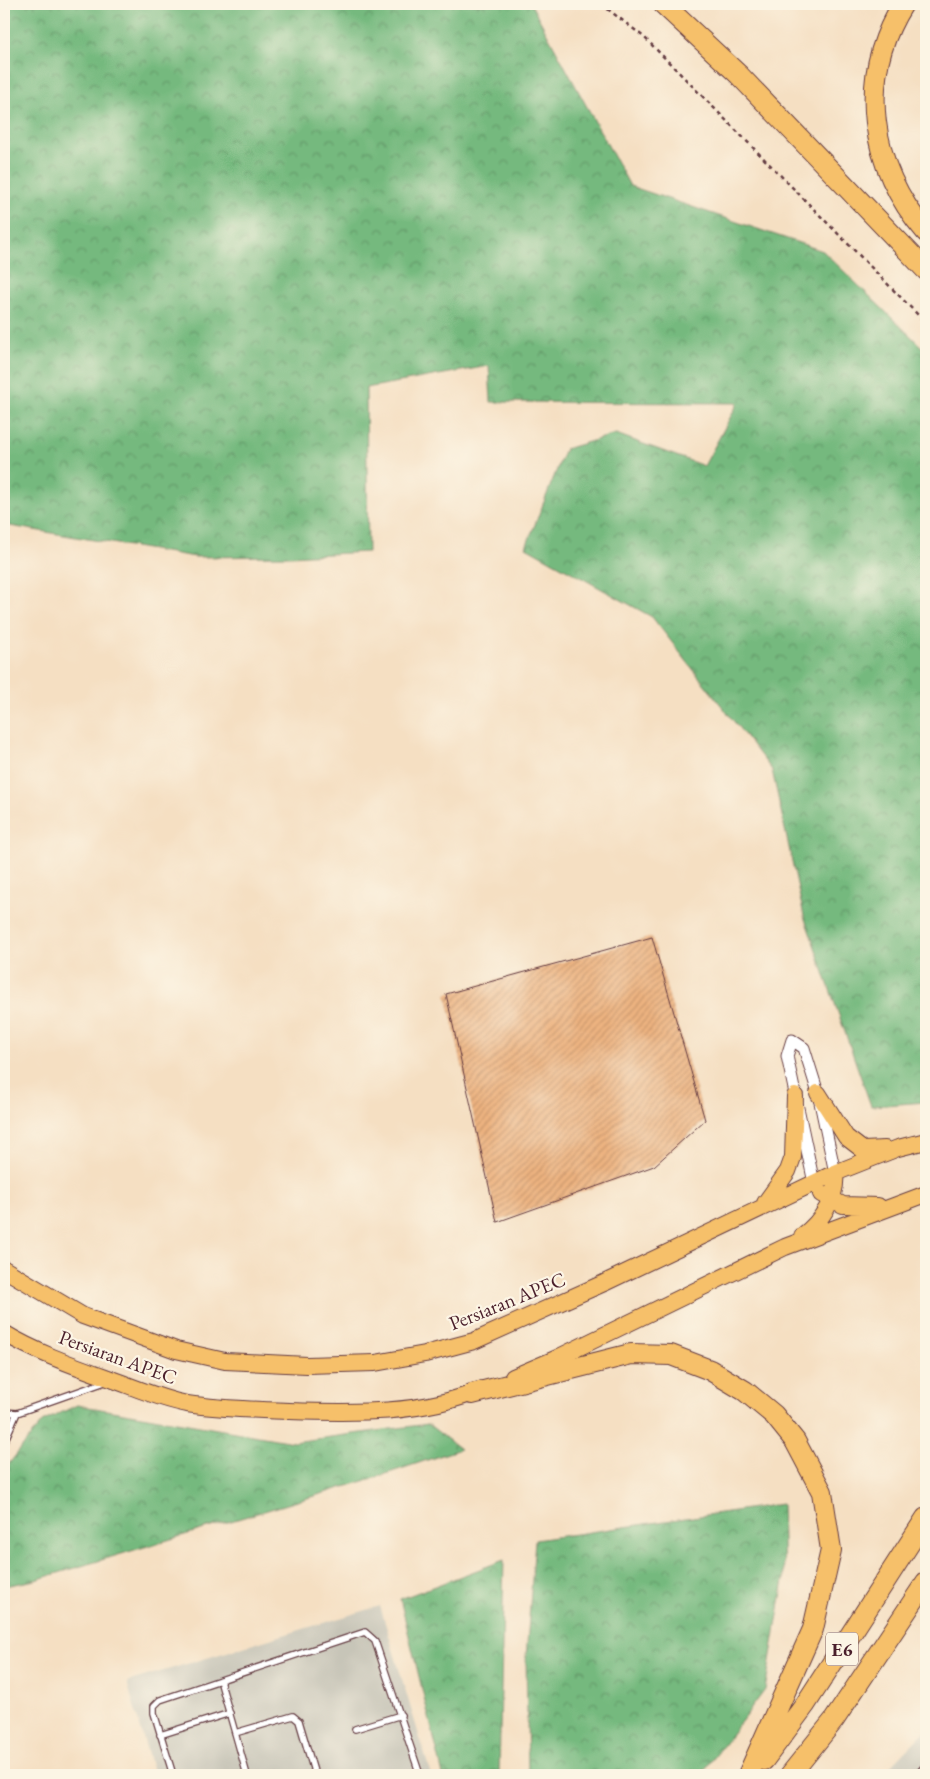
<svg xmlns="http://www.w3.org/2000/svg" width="930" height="1779" viewBox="0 0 930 1779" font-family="'EB Garamond',serif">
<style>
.industrial{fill:#c7c5b8}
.forest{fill:url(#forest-crowns);stroke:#606c54}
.building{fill:url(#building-hatch)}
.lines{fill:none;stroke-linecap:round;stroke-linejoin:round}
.service-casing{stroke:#643c42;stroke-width:8}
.minor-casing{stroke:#643c42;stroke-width:13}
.primary-casing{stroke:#643c42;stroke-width:18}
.motorway-casing{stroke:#643c42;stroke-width:22}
.path{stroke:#643c42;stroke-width:2.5;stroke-dasharray:4 4;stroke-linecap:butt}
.service{stroke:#fff;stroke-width:5.5}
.minor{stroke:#fff;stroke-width:11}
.primary{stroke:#f6c06b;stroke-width:16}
.motorway{stroke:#f6c06b;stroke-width:20}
.labels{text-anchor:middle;stroke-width:4.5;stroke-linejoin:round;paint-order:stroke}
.shield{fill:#fcf5e5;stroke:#7f5f63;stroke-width:1}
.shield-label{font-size:19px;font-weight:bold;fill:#4a1f2b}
.street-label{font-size:20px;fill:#4a1f2b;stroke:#fcf5e5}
</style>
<defs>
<pattern id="forest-crowns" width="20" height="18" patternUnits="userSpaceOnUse" patternTransform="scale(1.25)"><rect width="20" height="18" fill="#75b97e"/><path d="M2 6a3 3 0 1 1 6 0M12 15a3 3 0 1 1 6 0" fill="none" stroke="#629667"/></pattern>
<pattern id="building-hatch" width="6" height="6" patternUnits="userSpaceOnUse" patternTransform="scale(1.25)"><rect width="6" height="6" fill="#edb380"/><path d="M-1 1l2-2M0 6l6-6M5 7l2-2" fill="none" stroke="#c29169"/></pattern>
</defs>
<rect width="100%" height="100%" fill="#fcf5e5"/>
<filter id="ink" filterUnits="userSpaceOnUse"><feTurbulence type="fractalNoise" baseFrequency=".02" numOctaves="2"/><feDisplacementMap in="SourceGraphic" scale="10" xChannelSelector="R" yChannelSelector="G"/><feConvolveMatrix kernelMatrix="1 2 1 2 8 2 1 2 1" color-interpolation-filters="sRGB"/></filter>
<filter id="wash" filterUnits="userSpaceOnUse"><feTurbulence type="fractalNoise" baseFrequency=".0096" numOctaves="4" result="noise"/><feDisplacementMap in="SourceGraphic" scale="20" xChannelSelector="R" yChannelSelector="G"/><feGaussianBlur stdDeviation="1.12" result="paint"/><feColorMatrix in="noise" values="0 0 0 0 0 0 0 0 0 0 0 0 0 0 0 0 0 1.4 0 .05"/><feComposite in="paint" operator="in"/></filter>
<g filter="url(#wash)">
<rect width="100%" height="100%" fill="#f5dfc2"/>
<path class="industrial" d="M380,1606L431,1775H154L127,1682Z
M926,1730V1775H882Z"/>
<path class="forest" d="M4,4H531L630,186L823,251L926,351V1102L871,1106L804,916L772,770L652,617L526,547L565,449L616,434L704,466L738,403L491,402L489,366L366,388L368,552L290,556L195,557L4,525Z
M77,1405L293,1442L428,1424L460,1449L374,1478L35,1580L4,1586V1470L42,1422Z
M782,1504L784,1580L765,1690L701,1775H528L526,1657L535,1540Z
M504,1560L499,1775H443L400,1599Z"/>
<g id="blocks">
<path class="building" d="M652,937L705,1120L654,1166L497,1222L446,994Z"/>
</g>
</g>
<g filter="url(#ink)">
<use href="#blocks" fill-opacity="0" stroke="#643c42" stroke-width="1"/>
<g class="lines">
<defs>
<path id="service" d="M4,1412L17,1413L105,1382
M4,1442L17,1413
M220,1680L247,1775
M355,1729L401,1715
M235,1733L293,1716L299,1721L315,1775
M160,1735L230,1713
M173,1775L154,1713V1706L160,1700L365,1632L375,1641L420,1775
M917,1775L926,1765"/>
<path id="minor" d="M814,1183L787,1056L792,1040L804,1048L818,1093L835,1173"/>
<path id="primary" d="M818,1093L846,1137L863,1150L885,1149
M821,1194L843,1205L878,1206
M765,1203L788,1171L793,1157L795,1096
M802,1236C821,1222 838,1197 835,1173
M4,1269L83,1316L176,1350L225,1361L307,1365L375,1363L425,1354L474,1341L604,1283L835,1173L898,1148L926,1141
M4,1333C37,1353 75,1366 111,1379C136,1388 161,1399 187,1404C221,1409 255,1410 289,1411C354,1413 422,1415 483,1389
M513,1377L555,1359L785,1247L926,1194"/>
<path id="motorway" d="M663,4L739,75L926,270
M903,4C856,78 870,167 926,232
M472,1394L631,1354L671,1355L710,1370L745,1391L774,1415L795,1441L822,1492L831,1550L813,1629L748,1775
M764,1760L805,1705L926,1518
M790,1775L834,1720L926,1582"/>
</defs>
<use href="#service" class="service-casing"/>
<use href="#minor" class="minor-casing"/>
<use href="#primary" class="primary-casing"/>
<use href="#motorway" class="motorway-casing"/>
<path class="path" d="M601,4L644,37L926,323"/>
<use href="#service" class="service"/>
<use href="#minor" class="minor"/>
<use href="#primary" class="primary"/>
<use href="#motorway" class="motorway"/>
</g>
</g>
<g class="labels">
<rect class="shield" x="826" y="1632.5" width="32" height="33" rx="4"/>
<g class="shield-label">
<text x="842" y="1656">E6</text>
</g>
<g class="street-label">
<text transform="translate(507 1301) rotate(-22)" y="7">Persiaran APEC</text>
<text transform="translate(118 1357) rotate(20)" y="7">Persiaran APEC</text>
</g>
</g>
<rect width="930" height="1779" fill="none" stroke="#fcf5e5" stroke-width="20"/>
</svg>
